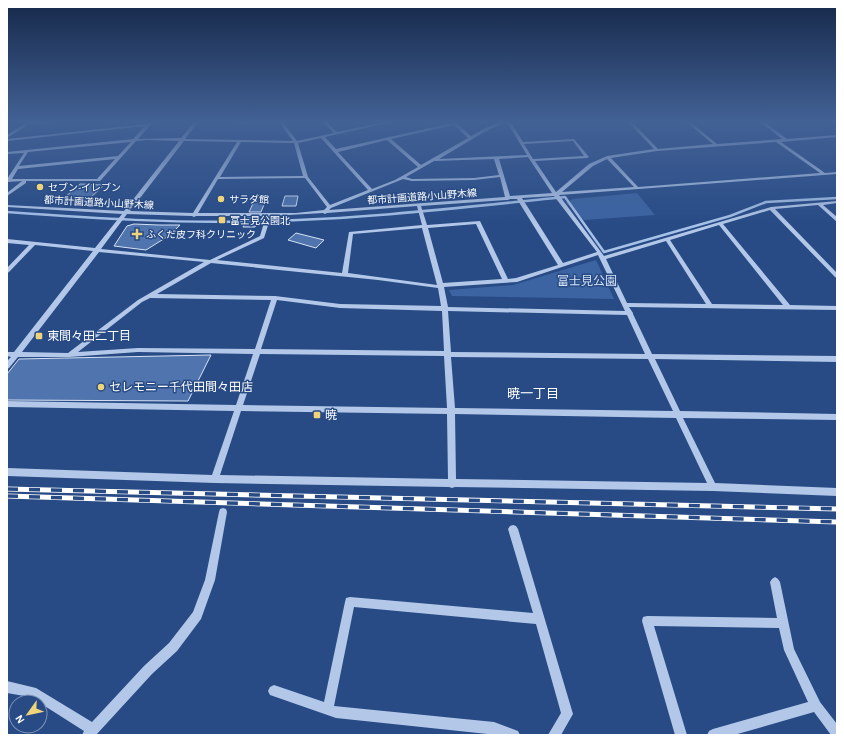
<svg xmlns="http://www.w3.org/2000/svg" width="844" height="742" viewBox="0 0 844 742" font-family="'Alegreya Sans','Noto Sans JP',sans-serif">
<style>
.green{fill:#3c64a2}
.lines{fill:none;stroke-linecap:round;stroke-linejoin:round}
.stream{stroke:#a7c2e8;stroke-width:2.5}
.building{fill:#5074ad;stroke:#d6e3f6}
.minor{fill:#b3c8e8;fill-rule:evenodd}
.rail-casing{stroke:#fff;stroke-width:5}
.rail{stroke:#284b86;stroke-width:3.5;stroke-dasharray:11;stroke-linecap:butt}
.poi-dot{fill:#f0d479;stroke:#284b86;stroke-width:1.5}
.labels{text-anchor:middle;stroke-width:3;stroke-linejoin:round;paint-order:stroke}
.far-poi-label{font-size:10px;fill:#fff;stroke:#284b86;text-anchor:start}
.far-street-label{font-size:10px;fill:#fff;stroke:#284b86}
.park-label{font-size:12px;fill:#d6e3f6;stroke:#284b86}
.poi-label{font-size:12px;fill:#fff;stroke:#284b86;text-anchor:start}
.neighbourhood-label{font-size:13px;fill:#fff;stroke:#284b86}
</style>
<rect width="100%" height="100%" fill="#284b86"/>
<path class="green" d="M637,193L655,215L584,220L566,203L573,199Z
M596,260L614,299L452,296L449,290L513,285Z"/>
<g class="lines">
<path class="stream" d="M7,212C92,218 178,224 264,221C365,219 465,207 565,197L604,252L730,216L766,202L837,198"/>
</g>
<path class="building" d="M80,184L104,185L89,199L64,198Z
M257,195H268L261,212H249Z
M285,196H298L296,206H282Z
M247,218H259L255,227H243Z
M134,224L159,225H180L170,235L146,250L114,246L127,226Z
M296,233L324,240L316,248L288,240Z
M211,355L188,401L7,400V374L19,359Z"/>
<g class="lines">
<path class="minor" d="M29,121H53L51,122L29,124L7,138V135Z
M150,121H154L138,139L181,138L195,121H199L185,139L293,141L278,121H282L297,141L334,133L322,121H326L337,132L389,121H396L325,137L336,149L452,123L450,121H454L471,136C482,130 496,121 510,121L523,142L574,139L589,157L587,158L535,161L556,192L589,164L607,156L654,149L627,121H631L658,149L713,144L685,121H689L717,144L782,139L759,121H763L787,139L837,135V137L781,142L825,173L837,172V174L559,195L604,256L771,207L837,201V203L823,205L837,217V222L818,205L775,209L837,273V278L835,277L770,210L723,224L790,305L837,306V310L629,307L633,313V314L652,354L837,356V362L655,359L680,411L837,414V420L683,418L715,483L837,488V496L713,491L455,487L452,488L449,487L215,483L7,476V468L212,475L234,411L7,407V401L236,405L253,354L138,352L69,357H18L9,368L7,369V361L11,357L7,356V352H14L93,251L35,245L9,272L7,273V268L29,245L7,243V239L95,248L122,214L7,207V205L124,211L179,141L147,140L136,141L100,181H26V183L7,196V193L22,181L8,182H7V179L24,153L7,154V152L133,139L145,126L7,141V139L147,124ZM507,122L527,155L439,159L484,132ZM454,125L468,138L421,165L391,139ZM321,138L368,190L330,205L308,177L298,143ZM387,140L418,167L395,180L372,189L338,152ZM184,141L237,142L193,213L130,211ZM573,141L584,156L533,159L524,144ZM131,142L118,156L19,166L28,152ZM241,142L294,143L303,176L220,177ZM776,142L820,173L638,187L611,158L657,151ZM528,157L552,193L510,196L499,159ZM115,159L97,179H12L18,169ZM494,159L499,175L474,178L412,179L406,177L434,161ZM607,159L634,187L562,192L593,166ZM500,177L505,197L329,210L331,208L403,179L412,181L474,180ZM305,178L327,207L324,210L296,213H198L218,179ZM554,196L597,252L563,263L522,198ZM510,199H517L558,265L516,278L508,279L480,221L427,225L421,206L506,200H508ZM417,206L422,225L349,232L342,273L217,260L264,238L271,216L323,213L325,214L327,213ZM127,214L192,216L194,217L196,216H266L260,236L210,260L101,249ZM476,224L502,279L443,283L428,228ZM719,225L783,305L712,304L670,240ZM422,228L437,285L348,273L353,234ZM666,241L706,304L627,303L606,259ZM99,252L204,262L138,300L68,353L22,352ZM598,255L625,311L448,307L444,287L517,282ZM211,263L378,280L438,288L441,306L340,304L275,296L157,294ZM150,298L271,300L255,349L138,348L78,352L142,302ZM277,300L340,308L442,311L444,351L261,349ZM448,311L627,315L645,354L451,352ZM260,354L444,356L447,408L243,405ZM451,357L648,359L673,411L455,408ZM241,411L447,414L448,479L220,475ZM455,414L676,418L707,483L456,479Z
M236,121H271L269,122L239,123Z
M223,508L226,509L227,512L215,580L201,619L177,651L152,674L96,735H82L84,731L40,703V702H38L30,697L7,693V681L36,688L92,722L144,666L169,643L193,612L205,580L219,512L220,509Z
M513,525L516,526L518,529L573,714L561,735H548L561,713L536,624L354,607L334,706L494,722L518,731L520,735H497L336,718L270,695L268,691L270,687L274,685L324,702L345,602L346,598L350,597L533,613L508,529L510,526Z
M775,577L778,579L780,582L794,649L820,702L837,724V735H831L814,712L734,735H707L709,731L713,729L808,702L784,650L779,628L654,626L687,735H675L642,621L643,617L647,616L777,618L770,582L772,579Z"/>
<defs>
<path id="rail" d="M7,489L837,509
M7,496L837,522"/>
</defs>
<use href="#rail" class="rail-casing"/>
<use href="#rail" class="rail"/>
</g>
<linearGradient id="sky" x2="0" y2="1"><stop stop-color="#16294a"/><stop offset="0.54" stop-color="#426195"/><stop offset="1" stop-color="#426195" stop-opacity="0"/></linearGradient>
<rect width="844" height="225" fill="url(#sky)"/>
<g class="poi-dot">
<circle cx="40" cy="187" r="4"/>
<circle cx="221" cy="199" r="4"/>
<rect x="218" y="216" width="8" height="8" rx="2"/>
<path d="M135 228h4v4h4v4h-4v4h-4v-4h-4v-4h4z"/>
<rect x="35" y="332" width="8" height="8" rx="2"/>
<circle cx="101" cy="387" r="4"/>
<rect x="313" y="411" width="8" height="8" rx="2"/>
</g>
<g class="labels">
<g class="far-poi-label">
<text x="48" y="191">セブン-イレブン</text>
<text x="229" y="203">サラダ館</text>
<text x="230" y="224">富士見公園北</text>
<text x="146" y="238">ふくだ皮フ科クリニック</text>
</g>
<g class="far-street-label">
<text transform="translate(422 196) rotate(-4)" y="4">都市計画道路小山野木線</text>
<text transform="translate(99 202) rotate(3)" y="4">都市計画道路小山野木線</text>
</g>
<g class="park-label">
<text x="587" y="285">富士見公園</text>
</g>
<g class="poi-label">
<text x="47" y="340">東間々田二丁目</text>
<text x="109" y="391">セレモニー千代田間々田店</text>
<text x="325" y="419">暁</text>
</g>
<g class="neighbourhood-label">
<text x="533" y="398">暁一丁目</text>
</g>
</g>
<rect width="844" height="742" fill="none" stroke="#ffffff" stroke-width="16"/>
<g transform="translate(28 714) rotate(237)"><circle r="19" fill="#284b86" stroke="#7e93b6"/>
<path d="M0-3L7 15L0 10L-7 15Z" fill="#f0d479"/>
<text y="-6" font-size="11" font-weight="bold" text-anchor="middle" fill="#ffffff">N</text>
</g>
</svg>
